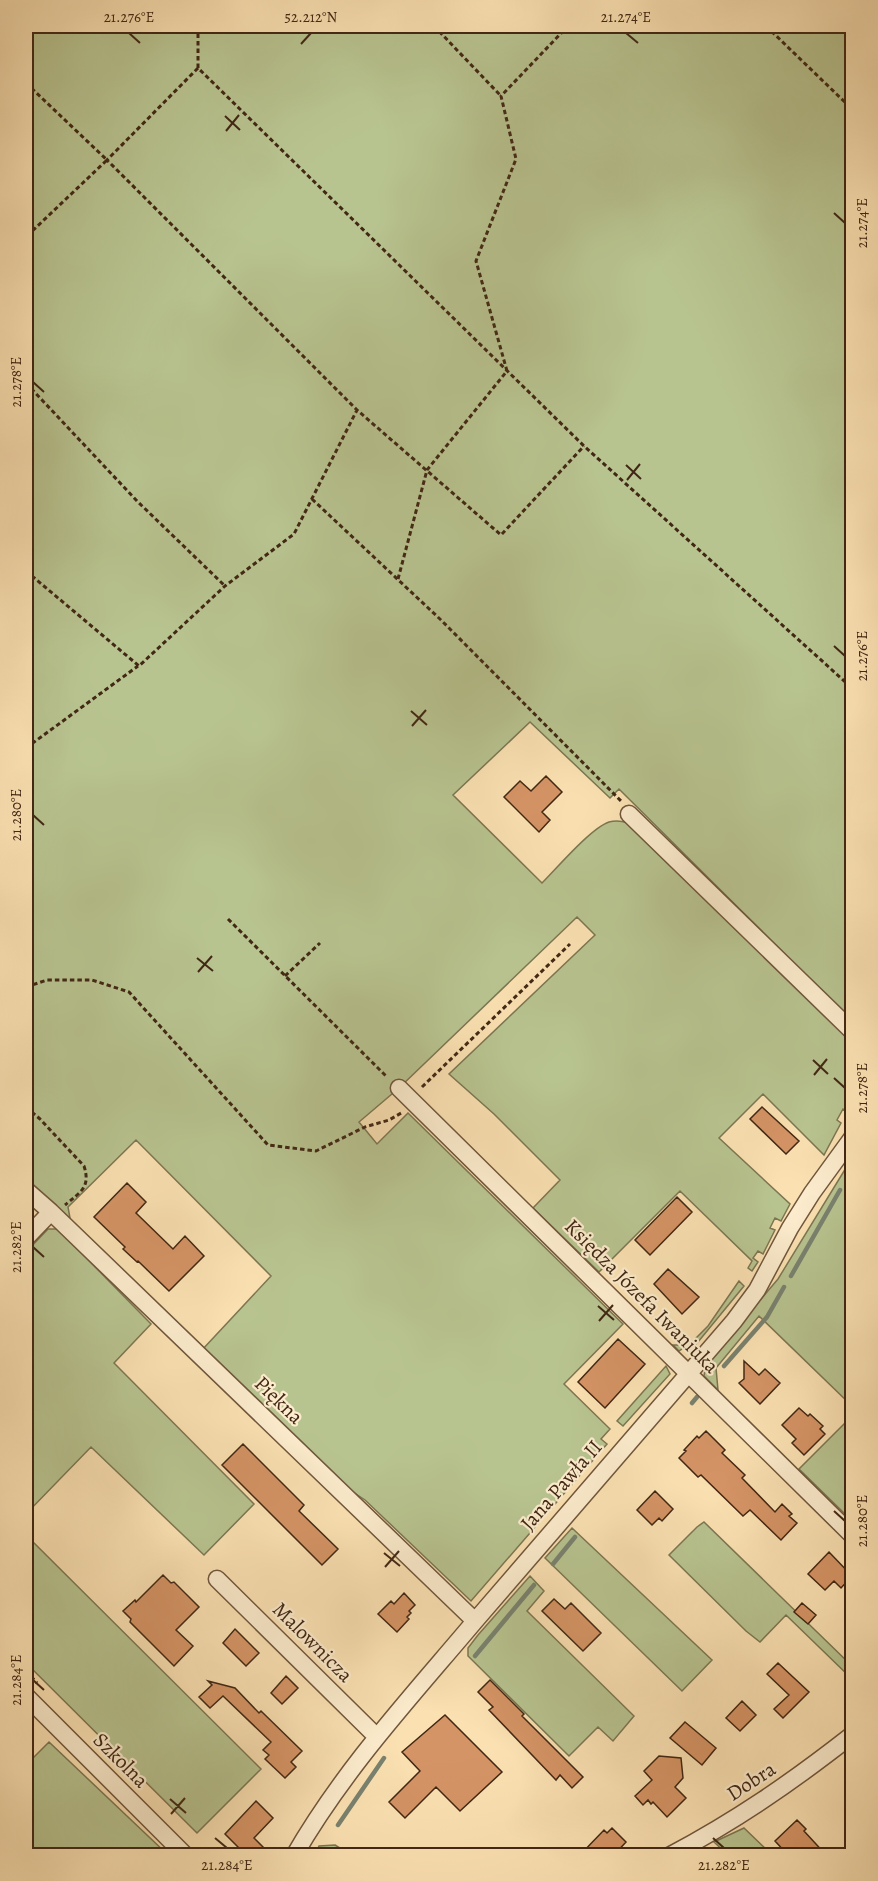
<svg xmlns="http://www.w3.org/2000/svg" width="878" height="1881" viewBox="0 0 878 1881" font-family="Alegreya,serif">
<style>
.green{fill:#b8c490;stroke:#7c7652;stroke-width:1.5}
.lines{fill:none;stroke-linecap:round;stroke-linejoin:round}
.stream{stroke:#79826f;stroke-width:4.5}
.building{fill:#d59465;stroke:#412714;stroke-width:1.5}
.minor-casing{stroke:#70563c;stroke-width:19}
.path{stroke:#412714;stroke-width:3;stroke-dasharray:4.5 3;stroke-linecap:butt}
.minor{stroke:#fceccd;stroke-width:16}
.ticks{fill:none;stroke:#412714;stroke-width:2}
.labels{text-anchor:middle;stroke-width:4.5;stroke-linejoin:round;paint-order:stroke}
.street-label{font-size:21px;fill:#412714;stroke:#fceccd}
.neatline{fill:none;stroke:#412714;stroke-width:2}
.ticks-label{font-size:15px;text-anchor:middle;fill:#412714}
</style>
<rect width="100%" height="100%" fill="#fbe1b2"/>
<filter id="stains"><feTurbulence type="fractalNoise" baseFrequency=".00333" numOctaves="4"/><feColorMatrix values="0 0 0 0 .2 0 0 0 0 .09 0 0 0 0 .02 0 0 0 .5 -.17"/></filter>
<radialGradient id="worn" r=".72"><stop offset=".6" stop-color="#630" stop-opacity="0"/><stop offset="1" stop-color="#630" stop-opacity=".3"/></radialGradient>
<path class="green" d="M26,26H852V1021L619,789L610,798L530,722L453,795L542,883C557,868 591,828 609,822C616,820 622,821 628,823L852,1040V1106L848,1112L843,1109L837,1120L841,1123L824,1155L763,1094L719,1138L790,1204L781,1221L775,1218L770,1228L775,1230L763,1254L758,1251L753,1258L758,1262L752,1271L748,1268L752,1261L680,1191L599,1272L533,1208L560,1180L494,1114L449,1074L595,935L577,917L399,1088L359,1122L377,1144L408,1113L623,1324L564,1384L610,1429L601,1439L607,1444L471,1601L365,1500L338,1482L202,1350L271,1276L136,1140L68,1207L70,1218L44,1198L26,1216Z
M852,1158V1406L759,1316L716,1368L718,1390L704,1376L706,1364L778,1279Z
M48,1229H58L151,1324L114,1363L254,1504L204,1555L91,1447L26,1514V1252Z
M739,1281L744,1286L698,1342L691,1349H682L679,1351L673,1345H689L708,1326Z
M666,1366L670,1374L623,1426L617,1421Z
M852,1416V1509L846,1515L799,1469Z
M704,1522L852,1666V1679L786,1615L760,1642L746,1631L669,1555L697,1527Z
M572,1528L712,1660L682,1691L545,1558Z
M26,1535L261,1769L197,1833L26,1663Z
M530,1576L544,1591L527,1611L634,1716L613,1741L598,1727L569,1756L468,1656V1648L478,1635Z
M49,1742L168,1855H26V1765Z
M744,1828L772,1855H728L714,1842Z
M335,1845L340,1848L336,1855H315L319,1846Z"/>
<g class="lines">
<path class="stream" d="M791,1276L840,1190
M724,1366L767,1317L784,1287
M692,1403L697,1397
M553,1564L575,1537
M475,1656L534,1585
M338,1825L384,1758
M324,1856L325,1853"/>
</g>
<path class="building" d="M546,776L562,792L542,812L550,820L539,832L504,797L520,781L531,791Z
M762,1107L799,1141L786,1154L750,1119Z
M127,1183L146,1202L136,1213L173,1249L185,1236L204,1256L169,1291L138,1261L137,1262L123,1249L125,1247L94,1217Z
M677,1197L692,1212L650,1255L635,1240Z
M668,1269L699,1297L682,1314L654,1284Z
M618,1339L645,1364L605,1408L578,1382Z
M744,1361L759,1375L765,1369L780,1383L760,1404L739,1383L744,1379Z
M799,1408L808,1416L810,1414L823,1426L820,1429L825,1434L804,1455L792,1443L796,1439L782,1425Z
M706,1431L725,1450L722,1453L745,1475L742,1478L775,1512L782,1504L792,1514L789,1516L797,1523L781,1540L750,1510L743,1516L701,1475L698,1477L679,1458L686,1451L684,1450L697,1436L699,1438Z
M243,1444L304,1505L299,1511L338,1549L322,1565L222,1465Z
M655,1491L673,1509L662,1521L659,1518L652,1525L637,1510Z
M829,1552L852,1576L841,1588L834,1581L825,1590L808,1574Z
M163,1575L171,1583L174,1582L199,1607L176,1630L193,1646L174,1666L130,1622L131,1619L123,1611L135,1600L136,1602Z
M404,1593L415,1605L409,1611L411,1613L407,1617L409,1619L397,1632L378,1614L391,1601L394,1604Z
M554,1599L565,1609L571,1603L601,1633L583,1651L542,1611Z
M802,1603L816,1615L808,1624L794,1612Z
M235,1629L259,1653L246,1666L223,1643Z
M778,1663L809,1692L783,1718L774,1709L789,1695L767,1674Z
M286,1676L298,1688L282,1704L271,1693Z
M490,1680L524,1714L522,1716L583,1777L572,1788L560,1775L556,1780L489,1710L493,1707L478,1692Z
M208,1681L235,1688L259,1713L261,1711L302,1751L291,1762L296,1767L285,1778L265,1759L269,1755L263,1750L271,1742L223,1696L210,1708L199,1697L212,1685Z
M742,1701L756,1715L740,1731L726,1718Z
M445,1715L502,1772L460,1811L436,1787L405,1818L389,1802L420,1771L402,1752Z
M685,1722L716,1748L702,1765L670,1738Z
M659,1756L681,1758L683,1778L675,1787L686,1798L667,1817L653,1802L651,1804L648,1800L643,1805L635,1796L652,1780L644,1771Z
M256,1801L273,1818L254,1838L265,1849L258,1856H247L225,1834Z
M797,1820L806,1829L804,1831L827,1856H789L775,1841Z
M612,1828L626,1842L613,1856H579L604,1830L607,1833Z"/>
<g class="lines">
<defs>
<path id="minor" d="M629,814L852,1031
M399,1088L852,1535
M26,1190L51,1212L475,1621
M26,1238L51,1212
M217,1579L376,1736
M26,1696L186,1856
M294,1856C344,1769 411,1697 475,1621C561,1521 647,1421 734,1321L757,1290L790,1228L812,1193L852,1138
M669,1856C737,1820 792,1782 852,1735"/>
</defs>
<use href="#minor" class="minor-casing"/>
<path class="path" d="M198,26V68L584,446L852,688
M434,26L501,96
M766,26L852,109
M198,68L107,160L357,410L501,535L584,446
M26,83L107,160L26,237
M26,383L137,501L225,586
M312,499L441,620L622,802
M26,571L139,666L225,586L294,534L357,410
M398,579L427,470L507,371L476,261L516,159L501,96L568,26
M26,748L138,666
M228,919L387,1077
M285,976L320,943
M26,987L47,980H92L129,992L268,1145L316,1151L365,1127L389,1120L403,1112
M422,1087L570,944
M26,1107L40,1119L84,1166C91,1188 80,1192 65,1205
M848,1119L852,1112
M26,1671L37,1683"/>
<use href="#minor" class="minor"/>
</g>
<path class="ticks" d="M129,33L140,43M626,33L638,43M301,44L311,33M225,116L240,130M226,131L239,115M834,213L845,223M33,382L44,392M626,465L641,479M627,480L640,464M834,646L845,656M411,711L427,725M412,726L426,710M33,815L44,825M197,958L213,971M198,972L212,956M813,1060L828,1074M814,1075L827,1059M834,1078L845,1088M33,1247L44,1257M598,1306L614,1320M599,1321L613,1305M834,1511L845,1521M384,1553L400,1566M385,1567L399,1551M33,1680L44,1690M170,1799L186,1813M171,1814L185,1798M215,1838L227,1848M713,1838L724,1848"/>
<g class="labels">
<g class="street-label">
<text transform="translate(642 1296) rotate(45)" y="7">Księdza Józefa Iwaniuka</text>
<text transform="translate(279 1400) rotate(44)" y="7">Piękna</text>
<text transform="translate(561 1485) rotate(-49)" y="7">Jana Pawła II</text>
<text transform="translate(313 1642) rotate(45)" y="7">Malownicza</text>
<text transform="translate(121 1760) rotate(45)" y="7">Szkolna</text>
<text transform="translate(751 1781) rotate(-33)" y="7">Dobra</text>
</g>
</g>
<rect width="878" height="1881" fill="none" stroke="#fbe1b2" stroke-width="66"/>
<rect x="33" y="33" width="812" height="1815" class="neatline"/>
<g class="ticks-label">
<text x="129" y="22">21.276°E</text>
<text x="311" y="22">52.212°N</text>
<text x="626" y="22">21.274°E</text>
<text transform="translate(862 223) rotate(-90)" y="5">21.274°E</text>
<text transform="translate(16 382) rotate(-90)" y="5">21.278°E</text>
<text transform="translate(862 656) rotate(-90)" y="5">21.276°E</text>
<text transform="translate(16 815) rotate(-90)" y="5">21.280°E</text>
<text transform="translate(862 1088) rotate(-90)" y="5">21.278°E</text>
<text transform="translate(16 1247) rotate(-90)" y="5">21.282°E</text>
<text transform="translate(862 1521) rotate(-90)" y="5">21.280°E</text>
<text transform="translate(16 1680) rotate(-90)" y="5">21.284°E</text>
<text x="227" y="1870">21.284°E</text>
<text x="724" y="1870">21.282°E</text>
</g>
<rect width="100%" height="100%" filter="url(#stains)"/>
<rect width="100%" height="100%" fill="url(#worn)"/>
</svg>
